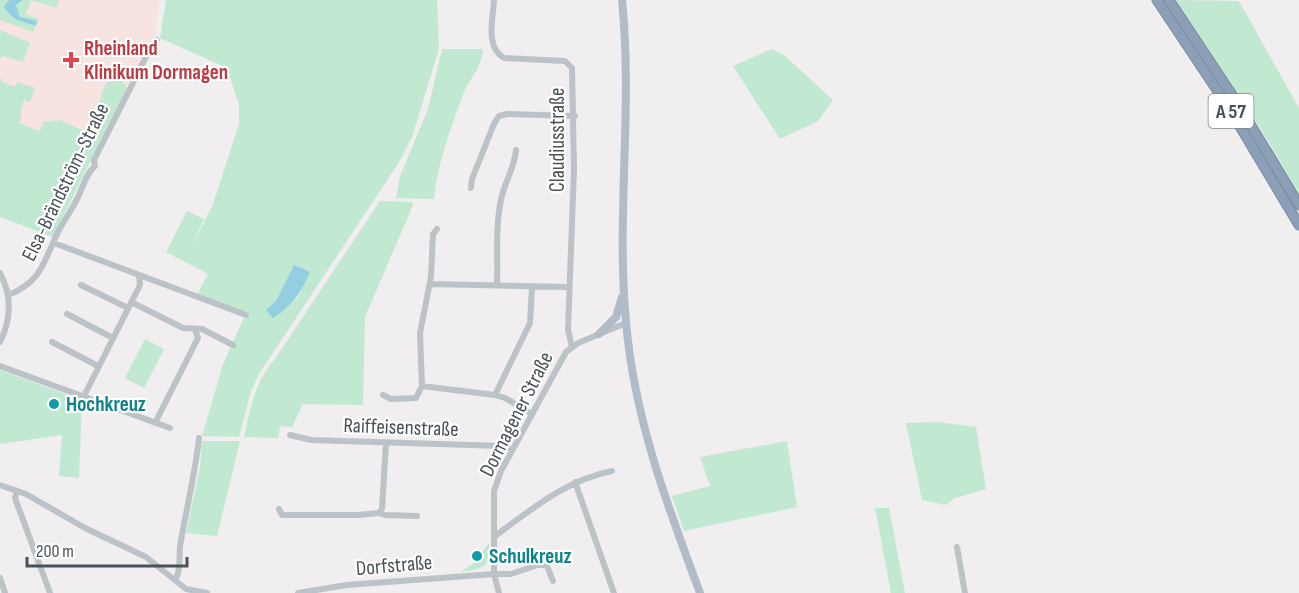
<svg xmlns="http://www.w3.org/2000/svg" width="1299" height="593" viewBox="0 0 1299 593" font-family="'Sofia Sans Condensed',sans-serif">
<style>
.medical{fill:#f7e3e0}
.green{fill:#c1e9d1;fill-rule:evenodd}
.water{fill:#93cfe0}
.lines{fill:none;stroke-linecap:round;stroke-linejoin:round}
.highway-casing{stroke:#768ba2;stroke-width:11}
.minor{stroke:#bbc2c8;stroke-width:6}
.major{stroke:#b0bdc9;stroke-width:8}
.highway{stroke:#8ba0b6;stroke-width:9}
.health-dot{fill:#e0444e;stroke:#fff;stroke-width:2}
.culture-dot{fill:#0f9aa8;stroke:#fff;stroke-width:2}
.labels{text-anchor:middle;stroke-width:4.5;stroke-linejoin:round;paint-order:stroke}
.shield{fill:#fff;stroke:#7f858a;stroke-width:1.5}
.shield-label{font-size:20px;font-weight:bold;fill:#485158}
.health-label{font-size:21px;font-weight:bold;fill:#be3a42;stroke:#fff;text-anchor:start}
.street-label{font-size:21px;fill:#485158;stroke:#fff}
.culture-label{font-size:21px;font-weight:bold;fill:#0d838f;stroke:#fff;text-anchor:start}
</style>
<rect width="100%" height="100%" fill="#f0eeee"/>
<path class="medical" d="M0,0H160L154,38L92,159L0,126Z"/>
<path class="green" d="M0,0H9L4,6L10,16L35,26L37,21L20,18L16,5L23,0H59L56,8L31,0L26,14L39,19L33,32L0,20Z
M166,0H437L439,49L412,137L399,162L259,374L251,391L239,437L202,436L223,364L247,311L243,312L197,295L208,274L166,252L187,211L204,219L190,251L213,204L239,124V105L227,68L160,38ZM310,272L297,299L266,310Z
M1176,0L1239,1L1299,108V193L1260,128Z
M0,30L30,43L23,62L2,56L0,60Z
M442,49H483C480,73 470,76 463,95C451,126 437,167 434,199L396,198L400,176L428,109Z
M772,49L784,55L833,100L818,121L780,139L733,66Z
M119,75L127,88L53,237L0,217V78L2,79V82L15,87L17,82L35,88L30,102L24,100L20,113L22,114L19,123L40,131L43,122L60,120L85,131L96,111L106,82Z
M380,201L412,202L413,205L365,317L363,405L303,404L292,427L280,426L278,438L244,437C251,407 254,383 275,359Z
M145,339L164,349L144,388L125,378Z
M0,370L82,400L79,478L59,476L62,435L0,444Z
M938,422L976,427L986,489L955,498L946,505L922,500L906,423Z
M202,441H240L217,536L186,533L200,467Z
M787,441L797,507L684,531L672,496L710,486L700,457Z
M875,508H889L905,593H891Z
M489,543C490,569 484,568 461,572L475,562Z"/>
<path class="water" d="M9,0H23L16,5L20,17L37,21L36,26C21,21 10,20 4,6Z
M294,265L310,272C301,293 292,306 273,318L266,310L276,301Z"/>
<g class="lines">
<defs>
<path id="highway" d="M1157,0L1229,108L1299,225
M1169,0L1238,104L1299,205"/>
</defs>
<use href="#highway" class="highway-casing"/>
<path class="minor" d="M494,0C493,19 485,47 504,58L565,61L572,68L574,169L568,330L572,347
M471,188L472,179L494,124L499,116L507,114L575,116
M54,243L246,315
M0,273C12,296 11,320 0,342
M430,284L569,287
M81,285L128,308
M497,286C498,258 495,227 501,200C504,183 515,167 516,150
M8,295C41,283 44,261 58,232C64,220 72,210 77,199C83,188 85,175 95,166L94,160L150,49L157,40
M131,302L183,328L202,329L233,345
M67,314L113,338
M52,342L98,366
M0,366L170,428
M422,386L495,395L505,398L532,414
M383,395L391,399L416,398L422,386L420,333L431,277L433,234L437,229
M495,395L530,323L532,287
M84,396L140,285L139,276
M155,423L198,338L195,330
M290,435L311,440L502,446L512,449
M575,482L614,593
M0,485L26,494L85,528L146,557L186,589L207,593
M17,491L15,498L50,593
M279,509L282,515H358L379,513L382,509L386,443
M379,513L385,515L417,516
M495,536C532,509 566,480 612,471
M957,547L965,593
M0,578L5,593
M176,579C181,569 179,557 180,546C186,510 195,475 199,438
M298,593L347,585L494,574H511L541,564L547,566L553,581
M499,593L494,574V491L501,471L566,352L578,343L626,323"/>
<path class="major" d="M622,0C633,107 616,215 626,322C634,417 667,505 700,593
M599,334L616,317L622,297"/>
<use href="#highway" class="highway"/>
</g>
<path class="health-dot" d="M68 51h6v6h6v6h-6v6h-6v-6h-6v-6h6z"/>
<g class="culture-dot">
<circle cx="54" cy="404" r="6"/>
<circle cx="477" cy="556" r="6"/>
</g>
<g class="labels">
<rect class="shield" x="1208.5" y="94" width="45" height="34" rx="4.5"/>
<g class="shield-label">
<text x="1231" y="118">A 57</text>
</g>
<g class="health-label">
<text x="84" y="55">Rheinland<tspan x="84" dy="24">Klinikum Dormagen</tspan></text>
</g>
<g class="street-label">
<text transform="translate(557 140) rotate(-90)" y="7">Claudiusstraße</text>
<text transform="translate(65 182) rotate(-64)" y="7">Elsa-Brändström-Straße</text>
<text transform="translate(516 414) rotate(-63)" y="7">Dormagener Straße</text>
<text transform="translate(401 427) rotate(2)" y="7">Raiffeisenstraße</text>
<text transform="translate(394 565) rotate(-5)" y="7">Dorfstraße</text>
</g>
<g class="culture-label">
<text x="66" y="411">Hochkreuz</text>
<text x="489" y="563">Schulkreuz</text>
</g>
</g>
<path d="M27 557v9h160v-9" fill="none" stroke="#485158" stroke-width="3"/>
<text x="36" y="557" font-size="18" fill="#485158" stroke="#ffffff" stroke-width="4.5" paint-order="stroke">200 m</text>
</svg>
